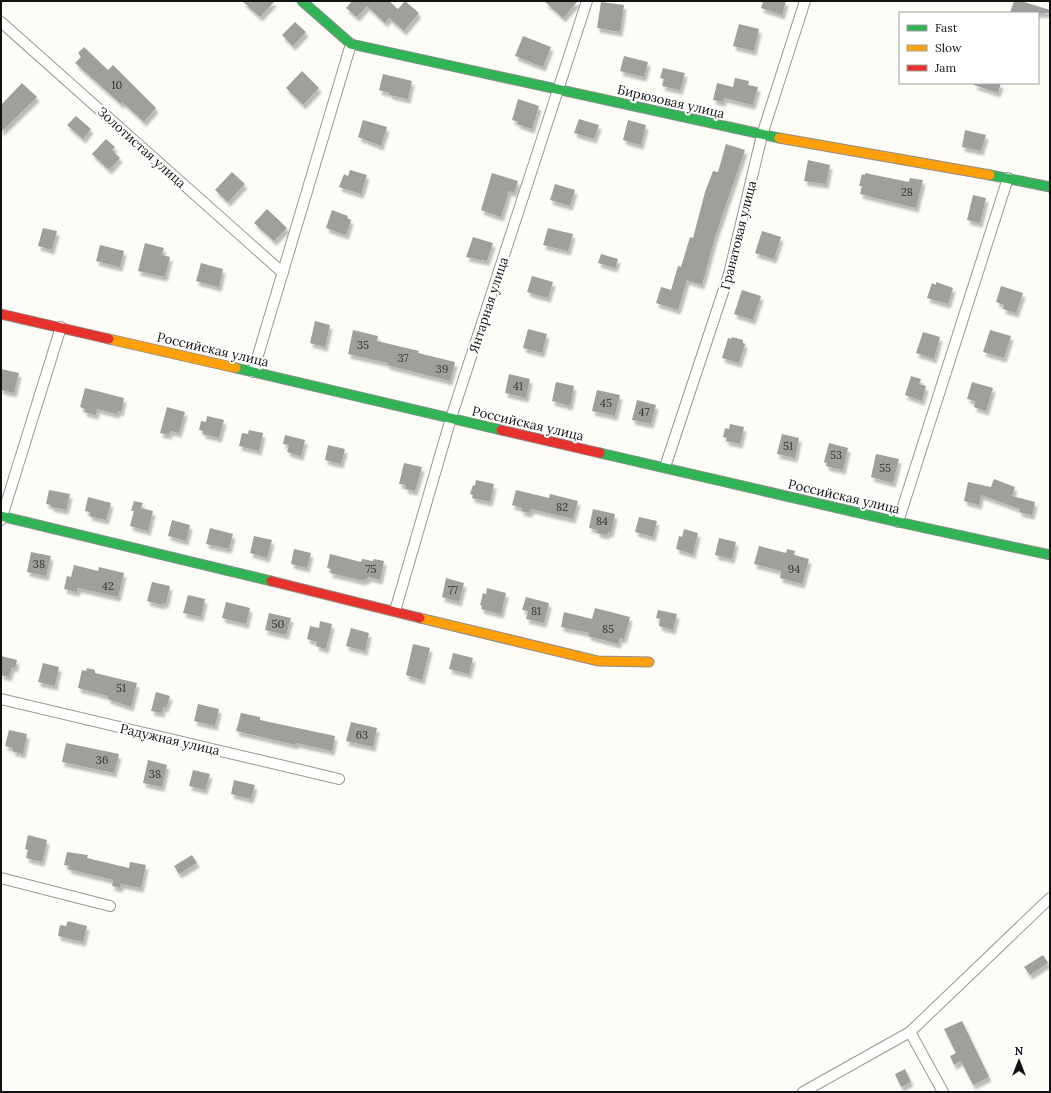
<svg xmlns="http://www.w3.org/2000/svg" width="1051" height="1093" viewBox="0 0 1051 1093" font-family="Lora,serif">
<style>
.building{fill:#a19f9c;filter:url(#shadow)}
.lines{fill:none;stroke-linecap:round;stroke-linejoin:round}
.street-casing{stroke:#979795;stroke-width:12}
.fast-casing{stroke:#8e8d8b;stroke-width:11}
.slow-casing{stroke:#8e8d8b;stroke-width:11}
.jam-casing{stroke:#8e8d8b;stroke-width:11}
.street{stroke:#fffffe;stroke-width:10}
.fast{stroke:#30b455;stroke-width:9}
.slow{stroke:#ff9f0a;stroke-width:9}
.jam{stroke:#e5322d;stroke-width:9}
.labels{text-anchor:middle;stroke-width:4;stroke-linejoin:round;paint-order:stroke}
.number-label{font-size:11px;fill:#353434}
.street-label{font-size:13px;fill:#111;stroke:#fff}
</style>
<defs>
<filter id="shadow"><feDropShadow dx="2.5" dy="4.5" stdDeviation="1" flood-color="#0004"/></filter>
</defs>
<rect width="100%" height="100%" fill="#fdfcf7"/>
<path class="building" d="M242,1H275L260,17Z
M352,1H389L398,9L405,1L419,13L404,31L389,18L385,23L367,6L357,17L346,8Z
M544,1H578L563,18Z
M763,1H786L782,15L761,8Z
M1014,1H1021L1050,10V13H1010Z
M601,2L624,5L620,32L597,28Z
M295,22L306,32L293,46L282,35Z
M739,24L759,29L754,51L733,46Z
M523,36L551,47L543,67L515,56Z
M84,47L108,70L113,65L156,108L144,122L122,102L121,104L75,63L81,57L78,53Z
M624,56L648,62L644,77L620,71Z
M663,68L685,73L680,90L662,86L664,79L660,78Z
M302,71L319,88L303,105L286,88Z
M383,74L412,81L408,99L390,95V93L379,90Z
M735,78L749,81L748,85L758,87L753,105L724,98L723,102L713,100L717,83L733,87Z
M22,83L37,97L1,132V105Z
M974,83H1001L998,93L974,85Z
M518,99L539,106L532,129L517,124L518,122L512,120Z
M76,116L91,129L83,139L67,125Z
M579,119L599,125L594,139L574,133Z
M363,120L387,127L381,146L358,137Z
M628,120L646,125L641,145L623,140Z
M965,130L986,135L981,151L962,147Z
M106,139L115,147L112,150L120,158L109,170L92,154Z
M726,144L745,150L715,237L702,285L687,280L678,310L656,303L661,287L671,290L678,266L681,267L690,237L693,238L705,192L713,171L718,172Z
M808,160L830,165L826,184L804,181Z
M350,170L367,175L361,194L339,187L344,174L348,176Z
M232,172L245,184L228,202L215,190Z
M492,173L518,181L514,193L509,191L501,217L481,210Z
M865,173L909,182L910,178L923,180L916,208L860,194L862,186H859L862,174L865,175Z
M555,184L575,190L570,206L550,200Z
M973,195L986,198L980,223L967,220Z
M267,209L287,228L274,241L254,223Z
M332,210L348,216L347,218L351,220L346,235L326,228Z
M43,228L57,231L52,250L38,246Z
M548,228L573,234L568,251L543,245Z
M762,231L781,237L774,259L755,253Z
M473,237L493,243L487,261L466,257Z
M145,243L164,248L162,255L170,257L165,277L138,271Z
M100,245L124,251L120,267L96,261Z
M601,254L618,259L615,268L598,263Z
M201,263L223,269L219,287L196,281Z
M532,276L553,282L548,298L527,292Z
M936,282L953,288L948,304L927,298L932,283L936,285Z
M1001,286L1023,293L1016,313L1003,309L1004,305L996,302Z
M742,290L761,296L753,320L734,314Z
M315,321L330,325L325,347L310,343Z
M528,329L547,334L542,353L523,348Z
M353,330L378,336L377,341L419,351L418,353L455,362L450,381L387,365L388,363L348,354Z
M990,330L1011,336L1004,358L983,352Z
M923,332L940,337L934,359L916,353Z
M732,337L743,340V343L745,344L739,363L722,358L728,338L731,339Z
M1,369L19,373L14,393L1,390Z
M509,374L530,379L526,398L505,393Z
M911,376L921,379L919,384L926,386L922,401L905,395Z
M556,382L574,386L570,406L552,401Z
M972,382L993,388L986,411L974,407L975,401L967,399Z
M85,388L124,398L121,412L118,411L117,414L97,409L96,415L84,412L85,409L80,407Z
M597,390L620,395L615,416L592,411Z
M637,400L656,405L651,424L632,420Z
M167,407L185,412L179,433L170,431L169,435L160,433Z
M207,416L224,420L219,438L203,434V431L199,430L201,421L206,422Z
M730,424L744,427L740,444L726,441L727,438L723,437L725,428L729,429Z
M249,430L263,433L259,451L239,446L242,433L248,434Z
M782,434L799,438L795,458L777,454Z
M285,435L305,440L301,456L287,452L289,445L283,444Z
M829,443L848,448L843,470L826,466L827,463L824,462Z
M328,445L345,449L341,464L325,460Z
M876,454L899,459L893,483L871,477Z
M404,463L422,467L415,491L405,489L406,485L399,484Z
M994,479L1015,487L1012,496L1035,502L1032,515L1019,512L1020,509L981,495L979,505L964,501L968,482L991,487Z
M476,480L494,484L490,502L472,498L473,495L470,494L473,485L475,486Z
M49,490L70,494L66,510L51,507V505L46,504Z
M516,490L549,498L550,494L578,501L573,519L531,509L530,513L521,511L522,508L512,505Z
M88,497L111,503L106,520L89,516L90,512L85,511Z
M134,501L143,503L141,508L153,511L148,531L130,526L134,511H131Z
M593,509L615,514L611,533L608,532L607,535L597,533L598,530L589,528Z
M639,517L657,521L653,537L635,532Z
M172,520L190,525L186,541L168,536Z
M210,528L233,534L229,549L206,544Z
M684,529L698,533L693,554L676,549L679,536L682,537Z
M254,536L272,540L267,558L250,553Z
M719,538L736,542L732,559L715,555Z
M759,546L786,553L787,549L795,551L794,555L809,559L802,584L780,578L781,571L754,564Z
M294,549L311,553L307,568L291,564Z
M31,552L51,556L46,576L27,572Z
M330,554L361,562L362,559L373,561L374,559L384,561L380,580L368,577L367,580L364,579V581L330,573L331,569L327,568Z
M74,565L98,571L99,567L124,573L118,597L78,588L77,592L64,589L67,576L71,577Z
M446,578L464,583L459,602L442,597Z
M152,582L170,586L166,604L162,603V605L147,601Z
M487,588L506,593L501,614L481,609L482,606L480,605L483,593L486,594Z
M188,595L205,599L201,617L183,613Z
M526,597L549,603L544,623L526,619L528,611L522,610Z
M226,602L250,608L246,624L222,618Z
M595,608L630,617L624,639L620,638L618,644L588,636L589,633L561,627L564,612L592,619Z
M658,610L677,614L673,630L659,626L660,619L656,618Z
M269,613L291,618L286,635L265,630Z
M320,621L332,624L326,649L316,646L317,642L307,639L310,626L319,628Z
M351,628L369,633L365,651L346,646Z
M413,644L430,648L422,680L406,675Z
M453,653L473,658L469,674L449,669Z
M1,656L17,660L15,668L12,667L9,677L1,675Z
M43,663L59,667L55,686L38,682Z
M87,668L95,670V673L137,683L131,707L108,699V696L78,688L82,670L86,671Z
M156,692L170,696L166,708L163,707L162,713L151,711Z
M198,704L219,709L215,726L194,721Z
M241,713L260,717V720L335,736L332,751L296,743V745L236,731Z
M351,722L377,728L373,747L346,741Z
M9,730L27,734L23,754L12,751L13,748L5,746Z
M66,743L119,754L114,773L62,762Z
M148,760L167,765L162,787L143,783Z
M193,770L210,774L205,790L189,786Z
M234,780L255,785L251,799L231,794Z
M28,835L47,840L42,862L26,858L28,850L25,849Z
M67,852L88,855L87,858L129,868L130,862L146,865L141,888L121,884L120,888L112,886L113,880L68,869L69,866L64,865Z
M192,855L197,863L179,874L174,866Z
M68,921L87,926L83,942L58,936L60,925L66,926Z
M1043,955L1048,963L1030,975L1024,967Z
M962,1021L989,1077L973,1085L961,1061L954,1065L950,1056L956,1053L944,1029Z
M905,1069L911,1082L901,1087L895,1074Z"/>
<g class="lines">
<defs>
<path id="street" d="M1,22L283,273
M253,372L351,44
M665,467L729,274L762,135L805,1
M1,520L61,327
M898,522L1008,178
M395,611L451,418L587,1
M1,699L339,779
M1,878L110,906
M910,1032L943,1092
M803,1092L910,1032L1050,898"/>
<path id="fast" d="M302,1L351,44L779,138
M990,175L1050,187
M236,368L501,430
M600,453L898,522L1050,555
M1,516L271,581"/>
<path id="slow" d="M779,138L990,175
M109,339L236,368
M420,618L598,661L649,662"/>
<path id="jam" d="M1,314L109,339
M501,430L600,453
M271,581L420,618"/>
</defs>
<use href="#street" class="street-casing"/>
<use href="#fast" class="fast-casing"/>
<use href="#slow" class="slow-casing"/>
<use href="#jam" class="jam-casing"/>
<use href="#street" class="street"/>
<use href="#fast" class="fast"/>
<use href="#slow" class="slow"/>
<use href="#jam" class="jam"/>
</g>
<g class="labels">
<g class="number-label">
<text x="117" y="89">10</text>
<text x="907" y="196">28</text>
<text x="363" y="349">35</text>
<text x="403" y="362">37</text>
<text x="442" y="373">39</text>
<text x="518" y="390">41</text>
<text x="606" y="407">45</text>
<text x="644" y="416">47</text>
<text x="788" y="450">51</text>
<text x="836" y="459">53</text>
<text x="885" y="472">55</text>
<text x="562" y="511">82</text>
<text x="602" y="525">84</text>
<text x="39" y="568">38</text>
<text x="371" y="573">75</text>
<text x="794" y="573">94</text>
<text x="108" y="590">42</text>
<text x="453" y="594">77</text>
<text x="536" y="615">81</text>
<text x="278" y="628">50</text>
<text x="608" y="633">85</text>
<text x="121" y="692">51</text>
<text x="362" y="739">63</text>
<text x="102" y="764">36</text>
<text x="155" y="778">38</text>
</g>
<g class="street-label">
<text transform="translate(671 101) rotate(13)" y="5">Бирюзовая улица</text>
<text transform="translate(142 147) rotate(42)" y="5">Золотистая улица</text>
<text transform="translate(738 235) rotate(-76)" y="5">Гранатовая улица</text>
<text transform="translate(488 305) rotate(-72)" y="5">Янтарная улица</text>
<text transform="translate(213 349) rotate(13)" y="5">Российская улица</text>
<text transform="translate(528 423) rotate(13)" y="5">Российская улица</text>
<text transform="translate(844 496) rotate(13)" y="5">Российская улица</text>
<text transform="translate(170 739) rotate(13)" y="5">Радужная улица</text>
</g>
</g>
<rect width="1051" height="1093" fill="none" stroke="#111111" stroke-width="4"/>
<rect x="899" y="12" width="140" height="72" fill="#ffffff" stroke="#a0a0a0"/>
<rect x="907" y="25" width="20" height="6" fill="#30b455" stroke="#a0a0a0"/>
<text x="935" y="32" font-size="12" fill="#111111">Fast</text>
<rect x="907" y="45" width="20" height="6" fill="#ff9f0a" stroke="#a0a0a0"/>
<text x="935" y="52" font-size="12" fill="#111111">Slow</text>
<rect x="907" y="65" width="20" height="6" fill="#e5322d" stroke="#a0a0a0"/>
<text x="935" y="72" font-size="12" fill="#111111">Jam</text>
<g transform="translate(1019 1061)" stroke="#ffffff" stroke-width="3" paint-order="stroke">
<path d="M0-3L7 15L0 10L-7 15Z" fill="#111111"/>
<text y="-6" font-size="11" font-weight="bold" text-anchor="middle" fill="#111111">N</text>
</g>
</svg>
